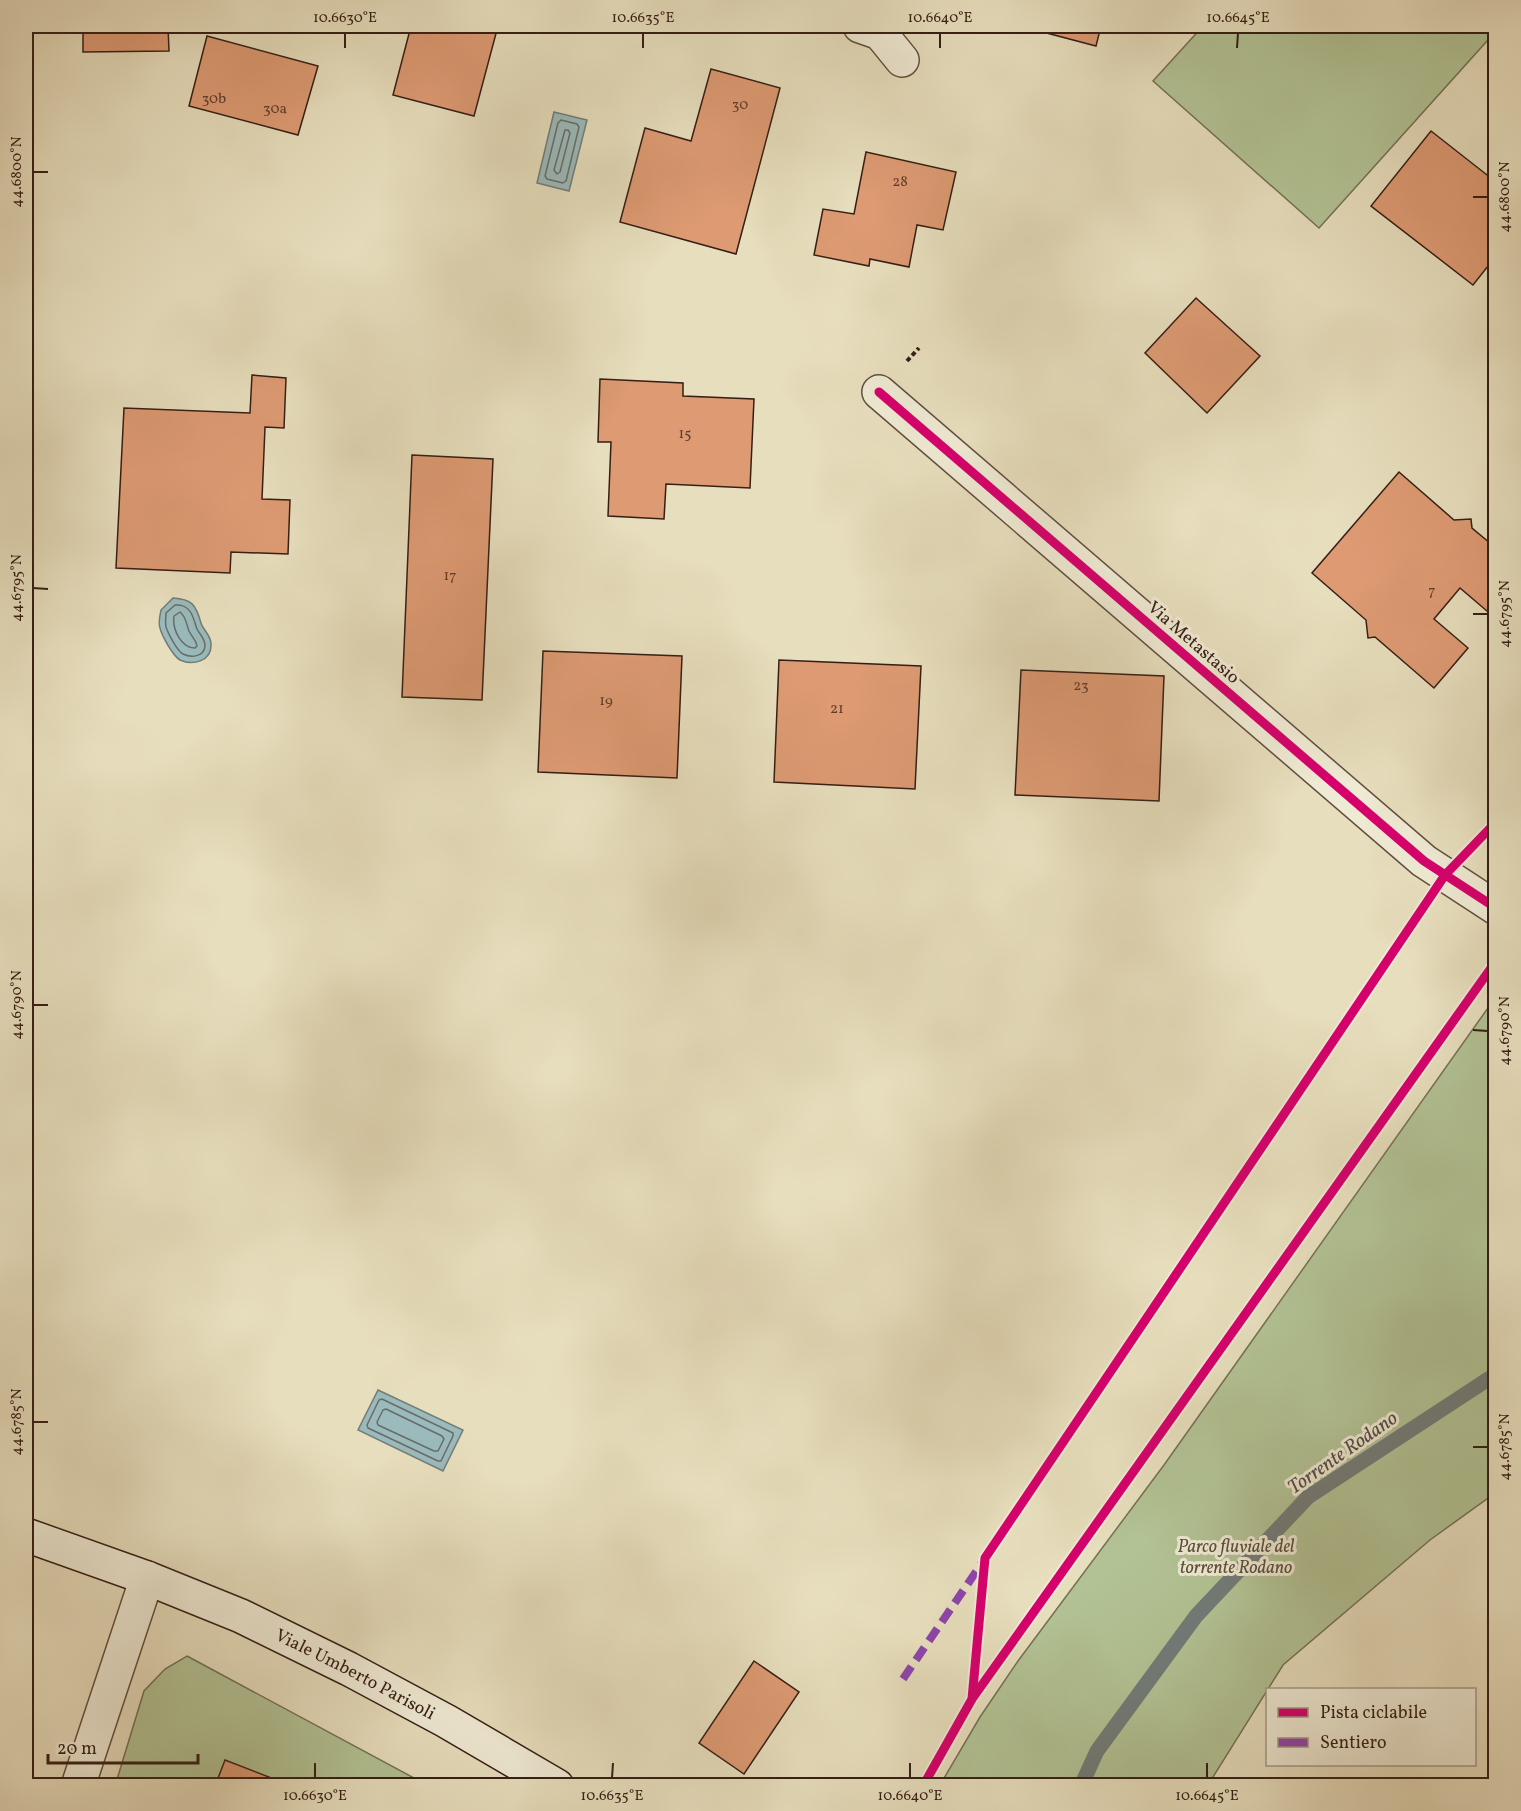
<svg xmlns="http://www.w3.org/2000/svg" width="1521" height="1811" viewBox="0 0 1521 1811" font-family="Vollkorn,serif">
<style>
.green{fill:#b2c294;stroke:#747054;stroke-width:1.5}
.water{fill:#9ababb;stroke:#727c79;stroke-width:1.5}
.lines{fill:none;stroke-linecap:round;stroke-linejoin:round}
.shore{stroke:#686c68;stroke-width:1.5}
.stream{stroke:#727c79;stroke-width:15}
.building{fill:#dd9a73;stroke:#351e15;stroke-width:1.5}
.minor-casing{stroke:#624e3f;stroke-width:36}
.secondary-casing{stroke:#351e15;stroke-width:36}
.path{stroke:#351e15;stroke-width:4;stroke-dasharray:4.5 3;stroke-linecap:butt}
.minor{stroke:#efead4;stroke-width:33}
.secondary{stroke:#efead4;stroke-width:33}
.quiet{stroke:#8e44ad;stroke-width:8;stroke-dasharray:15 8;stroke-linecap:butt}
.cycleway-casing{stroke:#efead4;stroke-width:13}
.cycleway{stroke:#d6006c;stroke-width:9}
.ticks{fill:none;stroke:#351e15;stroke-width:2}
.labels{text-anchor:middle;stroke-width:6;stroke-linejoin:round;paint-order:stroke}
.number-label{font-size:15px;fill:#5f3d2c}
.street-label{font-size:18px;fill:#351e15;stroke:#efead4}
.park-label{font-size:18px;font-style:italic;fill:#5a4f3b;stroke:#efead4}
.water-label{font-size:20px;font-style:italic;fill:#534d47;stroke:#efead4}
.neatline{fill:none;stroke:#351e15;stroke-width:2}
.ticks-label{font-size:15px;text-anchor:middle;fill:#351e15}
</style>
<rect width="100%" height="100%" fill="#e7debd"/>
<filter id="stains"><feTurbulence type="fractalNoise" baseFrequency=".00333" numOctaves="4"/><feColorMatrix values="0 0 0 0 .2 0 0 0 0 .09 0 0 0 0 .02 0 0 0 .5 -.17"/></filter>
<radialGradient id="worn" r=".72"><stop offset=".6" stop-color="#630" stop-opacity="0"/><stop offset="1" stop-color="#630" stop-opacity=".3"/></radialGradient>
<path class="green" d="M1203,26H1495L1496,31L1319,228L1153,81Z
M1495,998V1493L1430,1540L1283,1665L1208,1785H940L980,1717L1018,1661L1164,1465Z
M187,1656L427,1785L115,1786L144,1691L165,1669Z"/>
<path class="water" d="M554,112L587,120L569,191L537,183Z
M173,598C192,599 196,605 201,623C203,630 211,635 211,644C212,661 193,666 180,660C173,656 162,636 160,628C158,623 160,615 161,610Z
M378,1390L463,1430L443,1471L358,1430Z"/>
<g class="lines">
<path class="shore" d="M561,120L577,124L579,127L566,181L563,183L547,179L545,176L558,123Z
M565,130H568L570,133L560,172L557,174L554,170Z
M175,605C186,604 191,610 194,620C195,622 196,627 197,629C200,635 205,638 205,646C204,657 191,658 183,654C177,651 168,633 166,627C165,623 166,617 166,613Z
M180,612C187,618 186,624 189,631C192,637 196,640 197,646L195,648C181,648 172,629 174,616Z
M382,1399L453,1433V1436L441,1461H438L368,1428L367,1425L379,1400Z
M386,1409L442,1436L444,1439L438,1451H434L378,1425L377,1422L383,1410Z"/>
<path class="stream" d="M1081,1786L1097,1751L1196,1616L1308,1497L1496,1374"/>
</g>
<path class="building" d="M83,26H168L169,51L83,52Z
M411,26H498L474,116L393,95Z
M1020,26H1101L1096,46Z
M207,36L318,66L298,135L189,106Z
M711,69L780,88L736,254L620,222L645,128L691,141Z
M1431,131L1496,182V256L1473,285L1371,206Z
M866,152L956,172L943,230L917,225L909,267L870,259L869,266L814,255L823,209L854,214Z
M1196,298L1260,356L1207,413L1145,353Z
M252,375L286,378L284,428L265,427L262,499L290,500L288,554L231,552L230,573L116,568L124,408L250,413Z
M600,379L683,383V396L754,399L750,488L666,484L664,519L608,516L611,442H598Z
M412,455L493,459L482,700L402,697Z
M1399,472L1454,520L1471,519L1472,528L1496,548L1494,617L1460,588L1434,619L1468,648L1434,688L1375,637L1368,638L1366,620L1312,573Z
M543,651L682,656L677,778L538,772Z
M779,660L921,666L915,789L774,782Z
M1021,670L1164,676L1159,801L1015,795Z
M754,1661L799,1692L744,1774L699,1743Z
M225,1760L292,1786H215Z"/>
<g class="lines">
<defs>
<path id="minor" d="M860,26L880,33L902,60
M879,392L1424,861L1496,908
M78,1786L147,1578"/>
<g id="secondary">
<path id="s1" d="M26,1535L147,1578L241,1616L349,1669L446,1721L557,1786"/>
</g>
</defs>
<use href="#minor" class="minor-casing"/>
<use href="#secondary" class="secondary-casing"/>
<path class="path" d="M907,361L919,348"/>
<use href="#minor" class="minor"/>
<use href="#secondary" class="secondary"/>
<path class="quiet" d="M903,1679L982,1563"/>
<defs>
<path id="cycleway" d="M879,392L1424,861L1496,908
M972,1699L985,1558L1445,875L1496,822
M923,1786L972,1699L1496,961"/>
</defs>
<use href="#cycleway" class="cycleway-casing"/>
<use href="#cycleway" class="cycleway"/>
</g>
<path class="ticks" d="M345,48V33M643,48V33M940,48V33M1237,48L1238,33M33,172H48M1473,197H1488M33,588L48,589M1473,614H1488M33,1005H48M1473,1030L1488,1031M33,1422H48M1473,1447H1488M315,1778V1763M612,1778L613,1763M910,1778V1763M1207,1778V1763"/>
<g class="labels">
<g class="number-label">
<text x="214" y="103">30b</text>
<text x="740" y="109">30</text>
<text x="275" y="113">30a</text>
<text x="900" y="186">28</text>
<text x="685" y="438">15</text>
<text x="450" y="580">17</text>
<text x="1432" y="595">7</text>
<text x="1081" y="690">23</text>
<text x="606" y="705">19</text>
<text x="837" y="713">21</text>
</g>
<g class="street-label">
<text transform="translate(1194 642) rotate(41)" y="6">Via Metastasio</text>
<text dy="6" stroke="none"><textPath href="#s1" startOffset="358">Viale Umberto Parisoli</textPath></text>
</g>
<g class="park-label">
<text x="1236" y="1552">Parco fluviale del<tspan x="1236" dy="21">torrente Rodano</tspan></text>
</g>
<g class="water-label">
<text transform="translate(1342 1452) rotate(-35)" y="7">Torrente Rodano</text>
</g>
</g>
<rect width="1521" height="1811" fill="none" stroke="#e7debd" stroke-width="66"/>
<rect x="1266" y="1688" width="210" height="78" fill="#efead4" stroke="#a59888" stroke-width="1.5"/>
<rect x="1278" y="1708" width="30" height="9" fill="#d6006c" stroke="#a59888" stroke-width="1.5"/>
<text x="1320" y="1718" font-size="18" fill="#351e15">Pista ciclabile</text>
<rect x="1278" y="1738" width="30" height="9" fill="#8e44ad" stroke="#a59888" stroke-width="1.5"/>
<text x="1320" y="1748" font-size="18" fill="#351e15">Sentiero</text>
<path d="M48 1754v9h150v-9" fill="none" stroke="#351e15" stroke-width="3"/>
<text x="57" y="1754" font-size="18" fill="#351e15" stroke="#efead4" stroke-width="4.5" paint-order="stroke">20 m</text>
<rect x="33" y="33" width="1455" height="1745" class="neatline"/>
<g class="ticks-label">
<text x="345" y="22">10.6630°E</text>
<text x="643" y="22">10.6635°E</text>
<text x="940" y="22">10.6640°E</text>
<text x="1238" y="22">10.6645°E</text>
<text transform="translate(16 172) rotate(-90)" y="5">44.6800°N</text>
<text transform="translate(1504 197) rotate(-90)" y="5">44.6800°N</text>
<text transform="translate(16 588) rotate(-90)" y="5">44.6795°N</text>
<text transform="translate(1504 614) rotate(-90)" y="5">44.6795°N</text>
<text transform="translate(16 1005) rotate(-90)" y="5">44.6790°N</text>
<text transform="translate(1504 1031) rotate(-90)" y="5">44.6790°N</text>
<text transform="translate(16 1422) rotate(-90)" y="5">44.6785°N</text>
<text transform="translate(1504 1447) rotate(-90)" y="5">44.6785°N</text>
<text x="315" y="1800">10.6630°E</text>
<text x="612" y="1800">10.6635°E</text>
<text x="910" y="1800">10.6640°E</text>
<text x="1207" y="1800">10.6645°E</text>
</g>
<rect width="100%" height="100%" filter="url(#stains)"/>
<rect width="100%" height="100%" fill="url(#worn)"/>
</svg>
